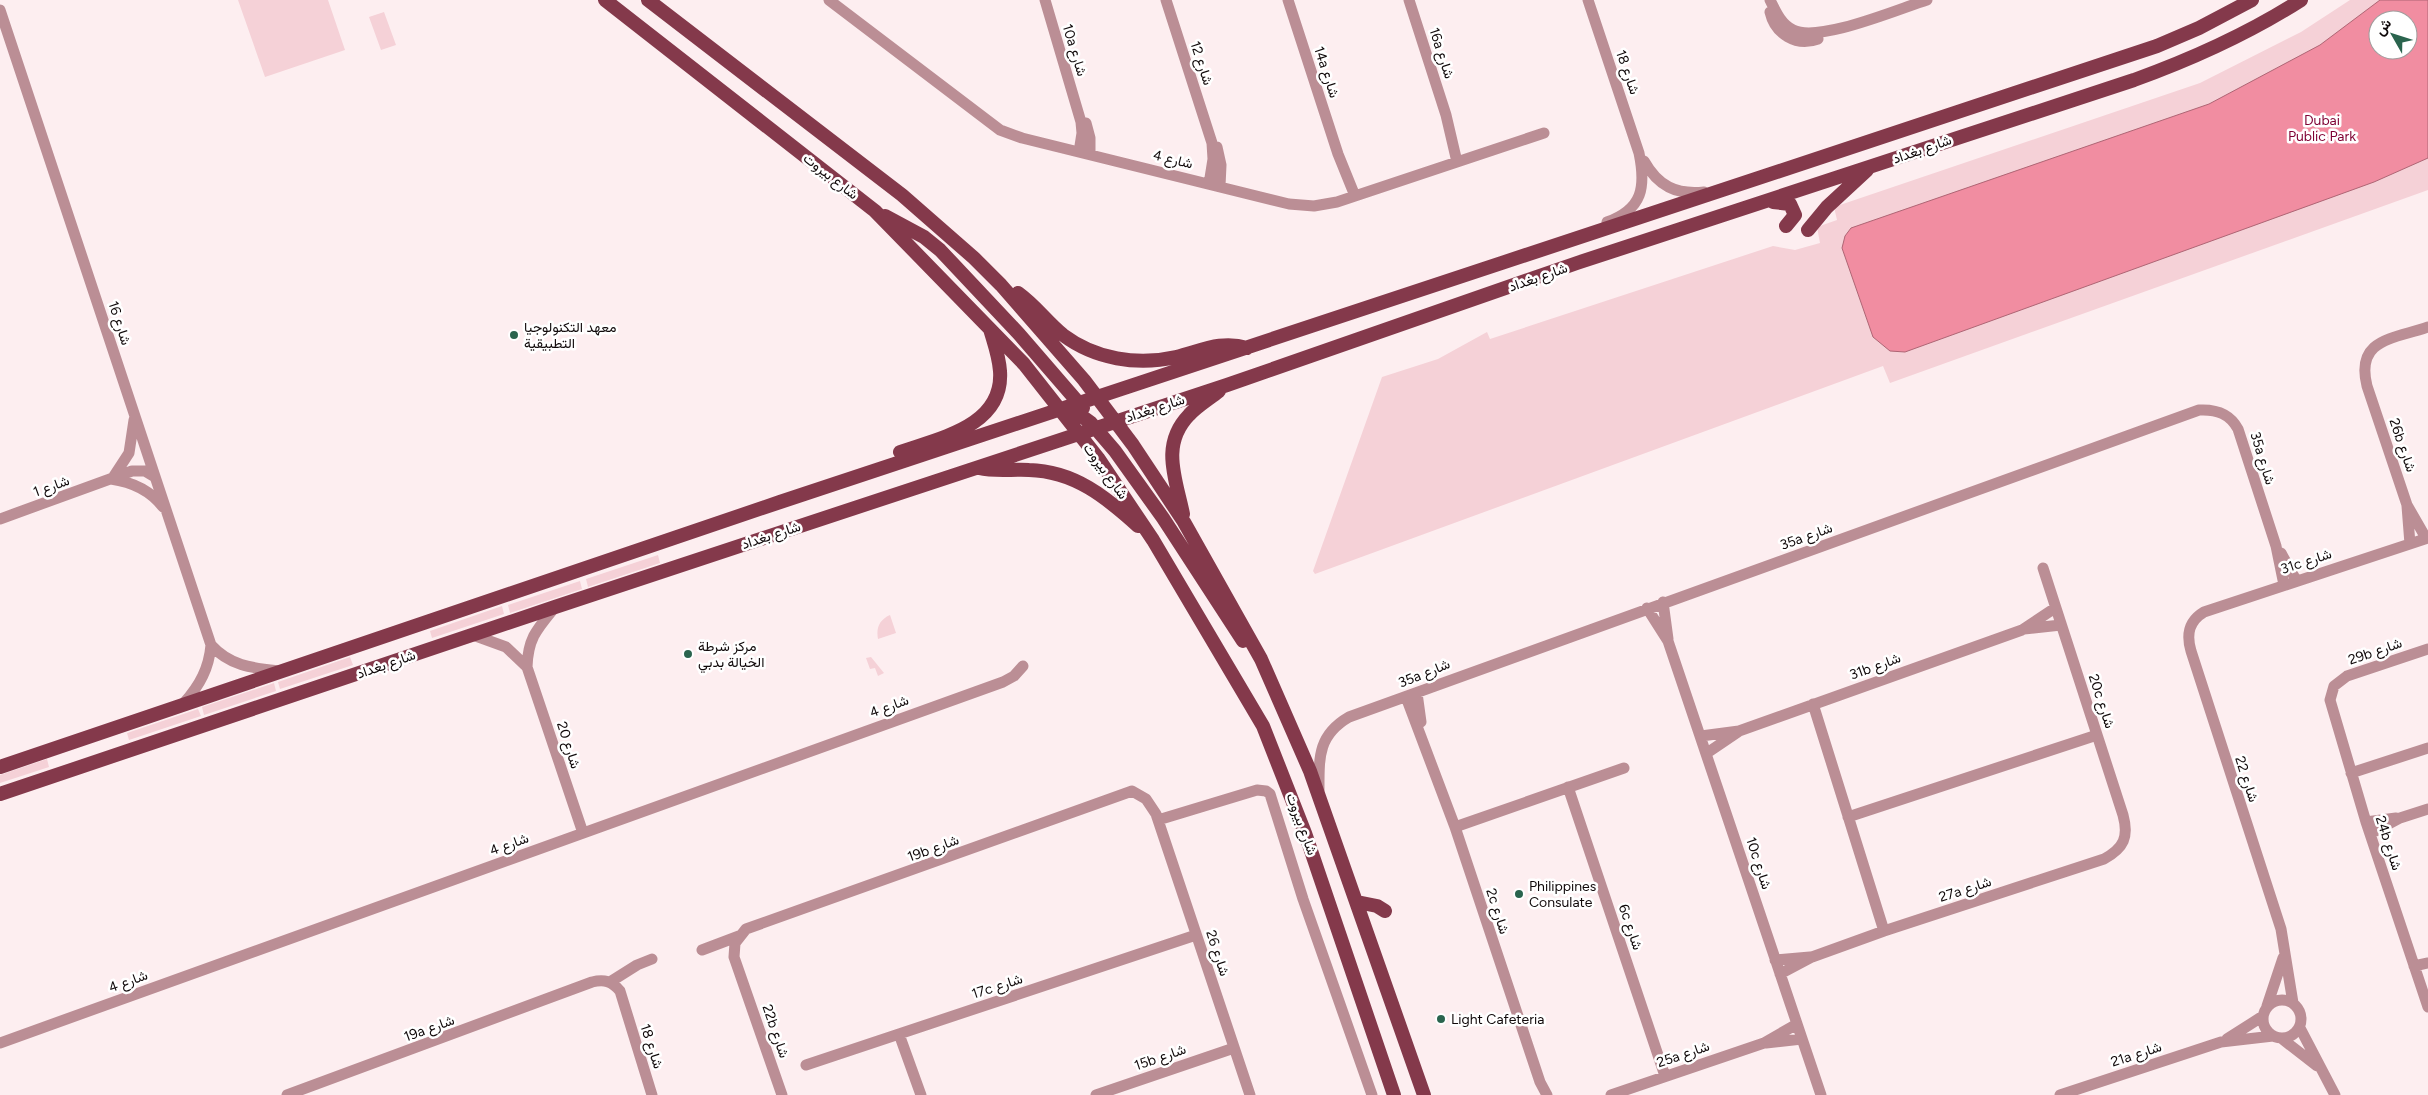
<svg xmlns="http://www.w3.org/2000/svg" width="2428" height="1095" viewBox="0 0 2428 1095" font-family="Figtree,Vazirmatn,sans-serif">
<style>
.green{fill:#f5d1d7;fill-rule:evenodd}
.water{fill:#f18da1;stroke:#ae6574;fill-rule:evenodd}
.lines{fill:none;stroke-linecap:round;stroke-linejoin:round}
.minor{stroke:#bb8e95;stroke-width:11}
.primary{stroke:#84394b;stroke-width:14}
.poi-dot{fill:#2a644e;stroke:#fff;stroke-width:2}
.labels{text-anchor:middle;stroke-width:5;stroke-linejoin:round;paint-order:stroke}
.street-label{font-size:14px;fill:#10090a;stroke:#fff}
.park-label{font-size:14px;fill:#7f0234;stroke:#fff}
.poi-label{font-size:14px;fill:#10090a;stroke:#fff;text-anchor:start}
</style>
<rect width="100%" height="100%" fill="#fdeef0"/>
<path class="green" d="M238,0H328L345,50L265,77Z
M2350,0H2428V190L1890,383L1883,366L1315,574L1313,571L1382,377L1438,359L1487,332L1490,339L1773,246L1795,250L1820,243L1817,227L1837,220L1834,207L2200,83L2301,32ZM2378,20H2408V50H2378Z
M384,12L396,45L381,50L369,17Z
M658,555L660,563L588,587L586,579Z
M580,581L582,589L510,613L508,605Z
M502,606L504,614L432,638L430,631Z
M890,615L896,633L878,639C876,628 879,620 890,615Z
M350,657L353,665L280,689L278,682Z
M871,657L884,673L878,676L875,668L870,669L866,658Z
M274,683L276,691L204,715L202,707Z
M198,709L201,716L129,740L127,733Z
M47,759L49,767L0,783V775Z"/>
<path class="water" d="M2380,0H2428V158L2374,182L1905,352L1890,351L1873,337L1842,248L1845,236L1851,228L2209,104L2320,45ZM2378,20H2408V50H2378Z"/>
<g class="lines">
<path class="minor" d="M829,0L1000,130L1022,138L1289,204L1314,206L1337,202L1544,133
M1045,0L1081,122L1082,133L1079,152
M1166,0L1212,143L1213,159L1209,184
M1288,0L1338,154L1355,196
M1409,0L1446,115L1457,162
M1588,0L1639,153C1646,187 1643,209 1607,222
M1770,0C1776,12 1781,24 1793,30C1819,43 1898,9 1927,0
M0,10L211,645C230,666 252,668 279,671
M1770,12C1775,34 1796,47 1818,39
M1086,123L1090,138V154
M1217,147L1221,165L1220,186
M1644,161C1658,186 1676,195 1704,192
M114,476L129,453L134,420
M111,479C132,482 150,490 163,507
M2407,506L2410,544
M0,519L132,471H145L155,477
M2426,538L2407,505L2367,386C2355,338 2394,339 2428,327
M2281,553L2296,580
M1663,602L1668,639
M555,607C537,629 528,638 527,667L583,833
M1647,608L1668,641L1821,1095
M2024,629L2061,625
M473,635L506,647L527,667
M2428,649L2347,676L2334,686L2330,700L2366,822L2428,1007
M1417,693L1421,722
M1406,697L1455,827L1540,1082L1547,1095
M184,703C200,685 209,668 211,645
M1813,704L1884,931
M1701,736L1739,731L2022,630L2055,608
M1707,753L1738,732
M2351,773L2428,748
M1568,787L1665,1076
M1319,790C1319,757 1318,735 1349,717L2199,410C2217,409 2230,414 2238,429L2276,546L2284,585
M1848,817L2097,735
M1158,820L1257,790L1266,791L1270,794L1303,899L1372,1095
M2366,822L2396,818
M1455,827L1624,768
M2370,834L2400,818L2428,809
M702,950L739,936
M1775,960L1810,957
M2414,966L2428,963
M1780,974L1812,957L1884,931L2104,859C2124,848 2129,837 2123,815L2043,568
M610,982L637,965L652,959
M2263 1019a19 19 0 1 1 38 0a19 19 0 1 1-38 0Z
M2293,1003L2281,929L2191,651C2186,634 2189,621 2204,612L2428,538
M2267,1006L2283,958
M2300,1028L2335,1095
M899,1034L921,1095
M2281,1038L2317,1066
M2227,1039L2263,1016
M0,1043L1003,682L1014,676L1023,666
M1766,1043L1802,1039
M806,1065L1196,935
M287,1095L592,982C604,979 612,981 620,991L652,1095
M782,1095L734,957L735,943L746,929L1132,791L1146,799L1156,814L1250,1095
M1096,1095L1234,1048
M1611,1095L1764,1043L1797,1024
M2060,1095L2221,1042L2273,1036"/>
<path class="primary" d="M605,0L875,211L1024,364L1098,458L1153,540L1263,726L1305,833L1394,1095
M648,0L902,195L974,258L1001,285L1084,380L1133,445L1184,522L1261,659L1310,771L1424,1095
M1773,202L1790,204L1795,215L1786,226
M885,216L924,237L940,250L1019,334L1083,408
M1808,230L1827,207L1867,170
M1018,293C1035,305 1047,322 1063,335C1095,359 1137,366 1176,357C1201,351 1221,340 1247,348
M1060,409L1080,415L1091,423L1115,451L1163,518L1243,641
M900,452C940,438 1004,426 1000,371C999,356 994,343 990,329
M979,468C996,472 1012,469 1029,470C1074,471 1106,497 1138,526
M1183,514C1176,479 1160,445 1189,415C1197,406 1209,399 1219,391
M0,767L780,502L2157,46L2199,28L2252,0
M0,794L555,607L1227,385L1577,263L2134,80C2192,59 2248,34 2301,0
M1357,902L1377,906L1385,911"/>
</g>
<g class="poi-dot">
<circle cx="514" cy="335" r="5"/>
<circle cx="688" cy="654" r="5"/>
<circle cx="1519" cy="894" r="5"/>
<circle cx="1441" cy="1019" r="5"/>
</g>
<g class="labels">
<g class="street-label">
<text transform="translate(1075 50) rotate(73)" y="5">10a شارع</text>
<text transform="translate(1442 53) rotate(72)" y="5">16a شارع</text>
<text transform="translate(1202 63) rotate(72)" y="5">شارع 12</text>
<text transform="translate(1327 72) rotate(72)" y="5">14a شارع</text>
<text transform="translate(1628 72) rotate(71)" y="5">شارع 18</text>
<text transform="translate(1922 149) rotate(-19)" y="5">شارع بغداد</text>
<text transform="translate(1173 159) rotate(14)" y="5">شارع 4</text>
<text transform="translate(831 176) rotate(38)" y="5">شارع بيروت</text>
<text transform="translate(1538 277) rotate(-19)" y="5">شارع بغداد</text>
<text transform="translate(120 323) rotate(72)" y="5">شارع 16</text>
<text transform="translate(1155 408) rotate(-18)" y="5">شارع بغداد</text>
<text transform="translate(2403 445) rotate(71)" y="5">26b شارع</text>
<text transform="translate(2263 458) rotate(73)" y="5">35a شارع</text>
<text transform="translate(1106 471) rotate(54)" y="5">شارع بيروت</text>
<text transform="translate(51 486) rotate(-20)" y="5">شارع 1</text>
<text transform="translate(771 535) rotate(-18)" y="5">شارع بغداد</text>
<text transform="translate(1806 536) rotate(-20)" y="5">35a شارع</text>
<text transform="translate(2306 561) rotate(-18)" y="5">31c شارع</text>
<text transform="translate(2375 651) rotate(-19)" y="5">29b شارع</text>
<text transform="translate(386 664) rotate(-19)" y="5">شارع بغداد</text>
<text transform="translate(1875 666) rotate(-20)" y="5">31b شارع</text>
<text transform="translate(1424 673) rotate(-22)" y="5">35a شارع</text>
<text transform="translate(2102 701) rotate(72)" y="5">20c شارع</text>
<text transform="translate(889 706) rotate(-20)" y="5">شارع 4</text>
<text transform="translate(569 745) rotate(72)" y="5">شارع 20</text>
<text transform="translate(2247 779) rotate(72)" y="5">شارع 22</text>
<text transform="translate(1302 824) rotate(70)" y="5">شارع بيروت</text>
<text transform="translate(2389 843) rotate(72)" y="5">24b شارع</text>
<text transform="translate(509 844) rotate(-20)" y="5">شارع 4</text>
<text transform="translate(933 848) rotate(-20)" y="5">19b شارع</text>
<text transform="translate(1759 863) rotate(72)" y="5">10c شارع</text>
<text transform="translate(1965 889) rotate(-18)" y="5">27a شارع</text>
<text transform="translate(1498 911) rotate(72)" y="5">2c شارع</text>
<text transform="translate(1631 927) rotate(71)" y="5">6c شارع</text>
<text transform="translate(1218 953) rotate(72)" y="5">شارع 26</text>
<text transform="translate(128 981) rotate(-20)" y="5">شارع 4</text>
<text transform="translate(997 986) rotate(-18)" y="5">17c شارع</text>
<text transform="translate(429 1028) rotate(-20)" y="5">19a شارع</text>
<text transform="translate(776 1031) rotate(71)" y="5">22b شارع</text>
<text transform="translate(652 1046) rotate(72)" y="5">شارع 18</text>
<text transform="translate(1683 1054) rotate(-19)" y="5">25a شارع</text>
<text transform="translate(2136 1054) rotate(-18)" y="5">21a شارع</text>
<text transform="translate(1160 1057) rotate(-19)" y="5">15b شارع</text>
</g>
<g class="park-label">
<text x="2322" y="125">Dubai<tspan x="2322" dy="16">Public Park</tspan></text>
</g>
<g class="poi-label">
<text x="524" y="332">معهد التكنولوجيا<tspan x="524" dy="16">التطبيقية</tspan></text>
<text x="698" y="651">مركز شرطة<tspan x="698" dy="16">الخيالة بدبي</tspan></text>
<text x="1529" y="891">Philippines<tspan x="1529" dy="16">Consulate</tspan></text>
<text x="1451" y="1024">Light Cafeteria</text>
</g>
</g>
<g transform="translate(2393 35) rotate(309)"><circle r="24" fill="#ffffff" stroke="#9f9d9d"/>
<path d="M0-4L9 19L0 12L-9 19Z" fill="#2a644e"/>
<text y="-8" font-size="14" font-weight="bold" text-anchor="middle" fill="#10090a">ش</text>
</g>
</svg>
